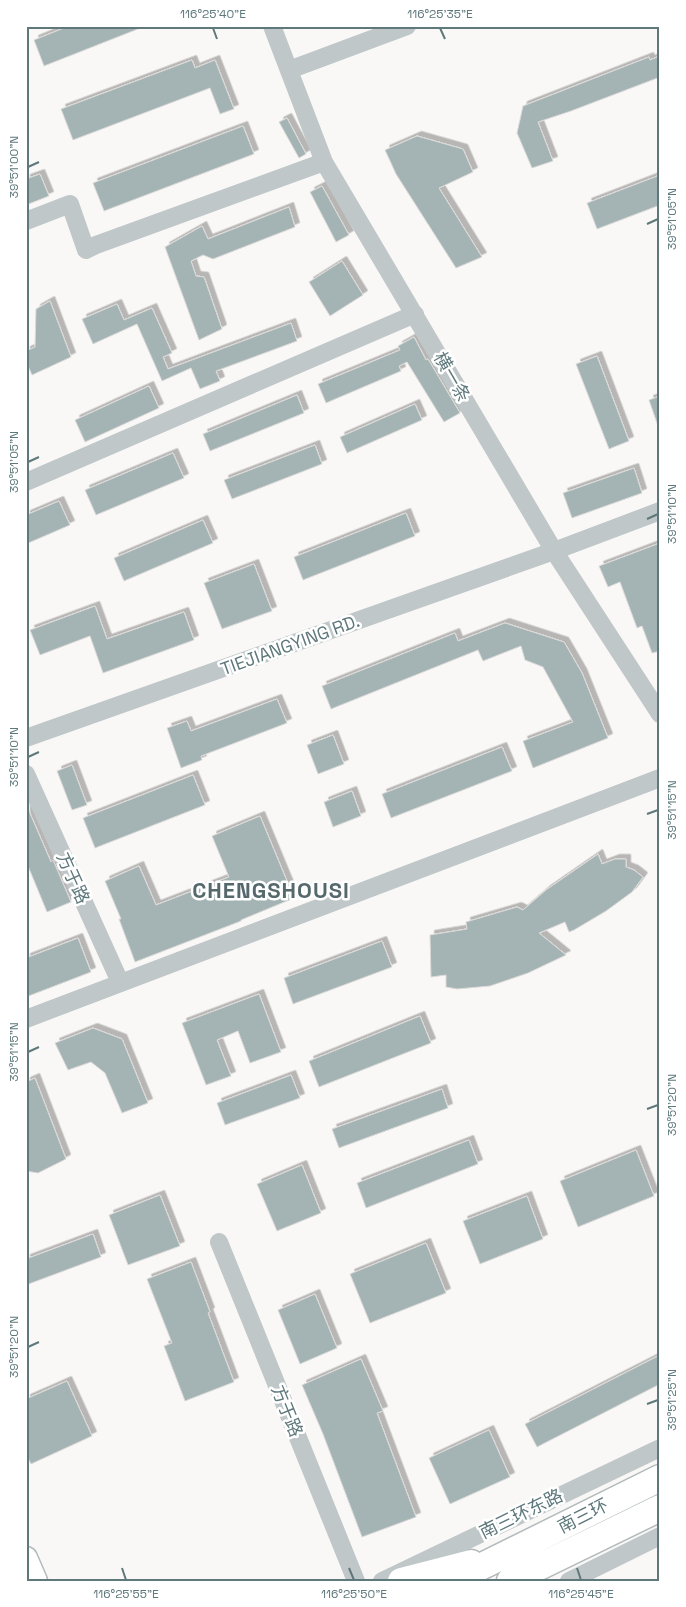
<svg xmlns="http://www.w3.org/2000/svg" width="686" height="1607" viewBox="0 0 686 1607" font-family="'Space Grotesk','Noto Sans SC',sans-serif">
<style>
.building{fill:#a4b3b4;stroke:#dbdad8;filter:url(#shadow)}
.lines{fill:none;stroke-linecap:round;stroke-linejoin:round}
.major-casing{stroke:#b1babc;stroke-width:25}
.highway-casing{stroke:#b3babc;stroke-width:29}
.minor{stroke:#c0c7c9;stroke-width:18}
.major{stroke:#fff;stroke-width:22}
.highway{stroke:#fff;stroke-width:26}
.ticks{fill:none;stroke:#5e787c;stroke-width:2}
.labels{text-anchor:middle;stroke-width:5;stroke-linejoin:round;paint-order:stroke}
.street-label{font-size:18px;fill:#5e787c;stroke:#fff}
.district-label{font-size:22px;font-weight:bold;letter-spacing:1px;fill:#55696d;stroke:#fff}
.neatline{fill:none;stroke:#5e787c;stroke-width:2}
.ticks-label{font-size:12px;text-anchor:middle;fill:#5e787c}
</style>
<defs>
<filter id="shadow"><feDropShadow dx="4.5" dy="-4.5" stdDeviation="0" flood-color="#0004"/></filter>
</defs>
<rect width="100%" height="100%" fill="#f9f8f6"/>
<path class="building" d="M69,26H143V27L44,66L34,40Z
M660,56V77L571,111L538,122L553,161L532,168L517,133L523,106L649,57L650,60Z
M192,60L195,68L215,60L234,109L220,114L210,88L73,140L61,109Z
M287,118L306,154L299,158L279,122Z
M243,126L254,154L104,211L93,183Z
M417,136L463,149L473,172L439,188L482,257L456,268L396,174L385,150Z
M40,174L49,196L26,205V179Z
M660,175V205L597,229L587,203Z
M322,186L349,235L336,242L310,192Z
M289,207L295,227L213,259L203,255L191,261L196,276L204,277L222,329L199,340L165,247L202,226L208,239Z
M342,261L363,295L330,316L309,282Z
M50,301L71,357L32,375L26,361V351L35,347L36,309Z
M117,304L124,320L152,308L172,353L163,357L168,369L291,323L297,341L216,371L220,381L200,389L191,368L162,381L137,324L93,344L82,319Z
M414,337L426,360L428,359L460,413L444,422L407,362L399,366L401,371L326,403L318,384L400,350L398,346Z
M597,356L629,441L609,449L576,364Z
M149,386L159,408L85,442L75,420Z
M297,395L304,413L210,451L203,434Z
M660,396V426H658L649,400Z
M415,404L422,420L347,453L340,437Z
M315,445L322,464L232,499L224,480Z
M173,453L184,478L96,515L85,490Z
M634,468L642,493L572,518L563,493Z
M59,501L70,525L26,544V515Z
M406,513L415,536L303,580L294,557Z
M203,520L213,543L124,581L114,558Z
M660,543V651L652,653L642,626L637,628L620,582L608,587L599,566Z
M254,564L272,611L222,629L204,583Z
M95,606L107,639L184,612L194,640L103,673L90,636L40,655L30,630Z
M505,623L564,642L582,673L608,738L533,768L523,741L573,722L543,667L525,660L521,646L483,661L478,650L331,709L322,686L455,633L458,641Z
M277,699L287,723L201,756L202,760L181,768L167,728L187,721L191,731Z
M333,735L344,764L318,774L307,745Z
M502,747L512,771L391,818L382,794Z
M72,765L87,805L72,810L57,771Z
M193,775L205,805L95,848L83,818Z
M352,791L361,816L333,827L324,802Z
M26,804L51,862L53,860L71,902L47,912L28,866L26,867Z
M260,816L294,898L241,920V921L135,962L119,919H121L105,881L139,866L156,905L229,877L212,836Z
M598,854L602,864L615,859H626V867L634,870L643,877L632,892L606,911L574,930L569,932L565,922L539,933L566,955L528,973L490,986L457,989L446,987V975L431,977L430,935L467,929L466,922L517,907L523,910L546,890Z
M78,938L91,972L26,997V958Z
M382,941L392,967L293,1004L284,978Z
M259,994L281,1052L250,1063L238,1031L217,1040L231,1076L206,1085L182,1023Z
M420,1016L431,1043L319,1087L309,1061Z
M93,1028L122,1039L148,1103L122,1113L105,1073L91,1062L68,1070L55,1043Z
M291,1075L300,1098L225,1125L217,1103Z
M35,1078L66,1159L38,1173L26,1171V1082Z
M442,1089L448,1108L339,1148L332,1129Z
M469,1140L478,1164L366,1208L357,1183Z
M636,1150L654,1196L578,1227L560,1181Z
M302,1165L321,1213L277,1231L257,1184Z
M160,1195L180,1246L128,1265L109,1215Z
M527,1196L543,1239L480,1264L463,1221Z
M93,1234L101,1257L26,1285V1259Z
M426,1243L446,1293L370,1323L350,1274Z
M191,1262L210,1312L208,1313L234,1382L185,1401L164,1346L172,1343L147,1279Z
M315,1294L337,1348L300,1364L278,1310Z
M660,1355V1384L537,1447L525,1424Z
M361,1359L383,1411L377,1413L416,1517L362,1537L323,1434L302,1385Z
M67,1381L92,1436L31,1464L26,1454V1399Z
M489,1430L510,1477L450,1504L429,1458Z"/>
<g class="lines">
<defs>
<path id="major" d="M26,1558L36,1581"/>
<path id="highway" d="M401,1581L471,1563
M452,1581L660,1478
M510,1581L660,1508"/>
</defs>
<use href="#major" class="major-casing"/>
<use href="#highway" class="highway-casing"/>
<path class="minor" d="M272,26L324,162L554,551L660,714
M289,70L407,26
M26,221L70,204L86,250L96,245L324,162
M26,482L415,314
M26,738L554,551L660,511
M26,774L120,982
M26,1019L660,778
M219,1242L356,1581
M382,1581L660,1448
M569,1581L660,1536"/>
<use href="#major" class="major"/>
<use href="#highway" class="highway"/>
</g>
<path class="ticks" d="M213,28L217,39M440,28L445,39M28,167L39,162M647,224L658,219M28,462L39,457M647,519L658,514M28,757L39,752M647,814L658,810M28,1052L39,1047M647,1109L658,1105M28,1347L39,1342M647,1404L658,1400M122,1568L126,1580M349,1568L354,1580M577,1568L581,1580"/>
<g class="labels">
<g class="street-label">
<text transform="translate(452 377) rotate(60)" y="6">横一条</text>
<text transform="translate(290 645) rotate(-20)" y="6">TIEJIANGYING RD.</text>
<text transform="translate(73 878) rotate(66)" y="6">方于路</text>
<text transform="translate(287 1411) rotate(68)" y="6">方于路</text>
<text transform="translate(521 1514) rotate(-26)" y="6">南三环东路</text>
<text transform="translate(583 1516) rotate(-27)" y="6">南三环</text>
</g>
<g class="district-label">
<text x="271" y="898">CHENGSHOUSI</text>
</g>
</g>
<rect width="686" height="1607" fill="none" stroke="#ffffff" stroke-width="55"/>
<rect x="28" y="28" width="630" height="1552" class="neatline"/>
<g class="ticks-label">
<text x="213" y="18">116°25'40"E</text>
<text x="440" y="18">116°25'35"E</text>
<text transform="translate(14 167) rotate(-90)" y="4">39°51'00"N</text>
<text transform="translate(672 219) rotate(-90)" y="4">39°51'05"N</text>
<text transform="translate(14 462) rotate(-90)" y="4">39°51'05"N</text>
<text transform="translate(672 514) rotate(-90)" y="4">39°51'10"N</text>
<text transform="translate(14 757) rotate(-90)" y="4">39°51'10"N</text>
<text transform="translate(672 810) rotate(-90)" y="4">39°51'15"N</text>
<text transform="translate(14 1052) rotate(-90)" y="4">39°51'15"N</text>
<text transform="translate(672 1105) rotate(-90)" y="4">39°51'20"N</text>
<text transform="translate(14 1347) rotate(-90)" y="4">39°51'20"N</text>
<text transform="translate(672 1400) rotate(-90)" y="4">39°51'25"N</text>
<text x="126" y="1598">116°25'55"E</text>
<text x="354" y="1598">116°25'50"E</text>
<text x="581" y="1598">116°25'45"E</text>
</g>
</svg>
